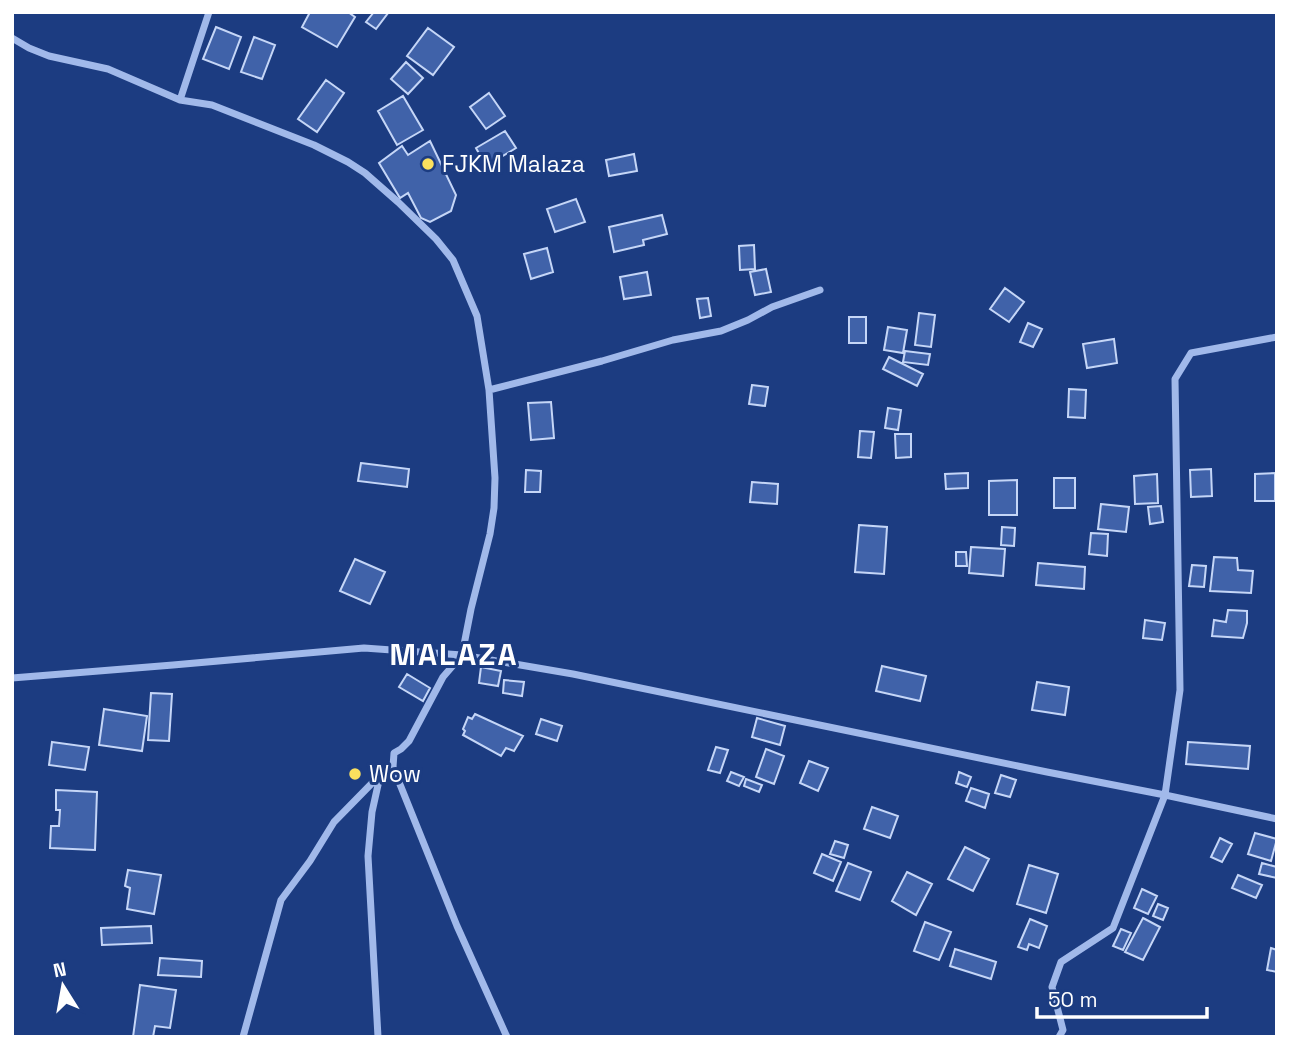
<svg xmlns="http://www.w3.org/2000/svg" width="1289" height="1049" viewBox="0 0 1289 1049" font-family="'Space Grotesk',sans-serif">
<style>
.building{fill:#4062a9;stroke:#c5d6f7;stroke-width:2}
.lines{fill:none;stroke-linecap:round;stroke-linejoin:round}
.street{stroke:#a1b9ea;stroke-width:7}
.poi-dot{fill:#fae05e;stroke:#1c3c81;stroke-width:2.5}
.labels{text-anchor:middle;stroke-width:6;stroke-linejoin:round;paint-order:stroke}
.poi-label{font-size:23px;fill:#fff;stroke:#1c3c81;text-anchor:start}
.district-label{font-size:30px;font-weight:bold;letter-spacing:2px;fill:#fff;stroke:#1c3c81}
</style>
<rect width="100%" height="100%" fill="#1c3c81"/>
<path class="building" d="M310,12H348L355,17L337,47L302,27Z
M374,12L388,13L376,29L366,22Z
M216,27L241,37L229,69L203,59Z
M428,28L454,47L433,75L407,56Z
M254,37L275,45L262,79L241,72Z
M406,62L423,78L408,94L391,79Z
M326,80L344,93L317,132L298,119Z
M489,93L505,116L486,129L470,107Z
M403,96L423,130L397,145L378,111Z
M505,131L516,148L486,166L476,148Z
M430,141L456,195L451,211L430,222L421,218L408,193L400,198L379,163L402,146L408,155Z
M634,154L637,171L609,176L606,160Z
M576,199L585,222L555,232L547,209Z
M662,215L667,234L643,240L644,245L614,252L609,227Z
M754,245L755,269L740,270L739,246Z
M547,248L553,272L531,279L524,254Z
M766,269L771,292L755,295L750,272Z
M647,272L651,295L624,299L620,277Z
M1005,288L1024,302L1009,322L990,309Z
M708,298L711,316L700,318L697,299Z
M919,313L935,315L931,347L915,345Z
M849,317H866V343H849Z
M1028,323L1042,329L1033,347L1020,342Z
M888,327L907,330L903,353L884,350Z
M1114,339L1117,363L1087,368L1083,344Z
M905,351L930,354L928,365L903,362Z
M889,357L923,374L917,386L883,369Z
M752,385L768,387L765,406L749,404Z
M1069,389L1086,390L1085,418L1068,417Z
M551,402L554,438L531,440L528,403Z
M888,408L901,410L898,430L885,428Z
M860,431L874,432L871,458L858,457Z
M895,434H911V457L896,458Z
M361,463L409,469L407,487L358,481Z
M1211,469L1212,496L1191,497L1190,470Z
M526,470L541,471L540,492H525Z
M968,473V488L946,489L945,474Z
M1275,473V501H1255V474Z
M1157,474L1158,503L1135,504L1134,476Z
M1054,478H1075V508H1054Z
M1017,480V515H989V481Z
M752,482L778,484L777,504L750,502Z
M1101,504L1129,507L1126,532L1098,529Z
M1161,506L1163,522L1150,524L1148,507Z
M859,525L887,527L884,574L855,572Z
M1002,527L1015,528L1014,546L1001,545Z
M1091,533L1108,534L1107,556L1089,554Z
M971,547L1005,549L1003,576L969,573Z
M956,552H966L967,566H956Z
M1214,557L1237,558L1238,570L1253,571L1251,593L1210,591Z
M355,559L385,572L370,604L340,591Z
M1038,563L1085,567L1084,589L1036,585Z
M1192,565L1206,566L1204,587L1189,586Z
M1228,610L1247,611V623L1243,638L1212,636L1214,620L1226,622Z
M1145,620L1165,623L1162,640L1143,638Z
M882,666L926,676L920,701L876,691Z
M481,667L501,671L498,686L479,683Z
M407,674L430,688L423,701L399,687Z
M504,680L524,682L522,696L503,693Z
M1037,682L1069,687L1065,715L1032,710Z
M151,693L172,694L169,741L148,740Z
M104,709L147,716L142,751L99,745Z
M475,714L523,736L514,751L506,748L501,756L463,735L465,731L463,729L468,717L472,719Z
M757,718L785,726L780,745L752,737Z
M541,719L562,726L557,741L536,734Z
M52,742L89,747L85,770L49,765Z
M1188,742L1250,746L1248,769L1186,764Z
M716,747L728,750L720,773L708,770Z
M766,749L784,756L774,784L756,777Z
M809,761L828,768L818,791L800,783Z
M731,772L744,777L739,786L727,781Z
M959,772L971,777L967,787L956,783Z
M1001,775L1016,780L1010,797L995,793Z
M746,779L762,785L759,792L744,786Z
M971,788L989,794L985,808L966,801Z
M56,790L97,792L95,850L50,848L51,826H59L60,810H56Z
M872,807L898,816L890,838L864,829Z
M1255,833L1277,839L1271,861L1248,854Z
M1220,838L1232,844L1222,862L1211,857Z
M835,841L848,845L844,858L830,854Z
M965,847L989,859L973,891L948,879Z
M822,854L841,862L833,881L814,873Z
M848,863L871,872L860,900L836,891Z
M1262,863L1277,867V878L1259,874Z
M1029,865L1058,874L1046,913L1017,904Z
M128,870L161,875L154,914L127,909L130,888L125,886Z
M907,872L932,884L916,915L892,901Z
M1238,875L1262,885L1256,898L1232,888Z
M1142,889L1157,896L1148,914L1134,908Z
M1158,904L1168,908L1163,920L1153,916Z
M1143,918L1160,927L1143,960L1125,952Z
M1030,919L1047,926L1039,948L1029,944L1027,950L1018,947Z
M925,922L951,932L939,960L914,951Z
M151,926L152,943L102,945L101,928Z
M1121,929L1131,933L1123,950L1113,946Z
M1271,948L1277,950V972L1267,970Z
M955,949L996,962L991,979L950,966Z
M160,958L202,961L201,977L158,975Z
M140,985L176,990L170,1028L155,1026L153,1037H133Z"/>
<g class="lines">
<path class="street" d="M12,38L29,48L49,56L108,69L180,100L212,105L314,145L348,162L365,173L398,202L436,239L453,260L477,316L489,390L495,478L494,508L490,534L471,609L462,655L443,677L409,741L401,749L394,753L393,767L457,926L507,1037
M180,100L209,12
M489,390L602,361L673,340L721,331L748,320L772,307L820,290
M12,678L173,665L364,648L462,655L573,674L1047,772L1165,795L1277,819
M243,1037L281,900L310,861L334,822L380,775L393,767
M378,1037L368,856L372,812L380,776
M1059,1037L1063,1030L1052,987L1061,962L1113,928L1165,795L1180,690L1175,379L1191,353L1277,337"/>
</g>
<g class="poi-dot">
<circle cx="428" cy="164" r="7"/>
<circle cx="355" cy="774" r="7"/>
</g>
<g class="labels">
<g class="poi-label">
<text x="442" y="172">FJKM Malaza</text>
<text x="369" y="782">Wow</text>
</g>
<g class="district-label">
<text x="454" y="665">MALAZA</text>
</g>
</g>
<rect width="1289" height="1049" fill="none" stroke="#ffffff" stroke-width="28"/>
<g transform="translate(63 986) rotate(349)" stroke="#1c3c81" stroke-width="5" paint-order="stroke">
<path d="M0-5L12 26L0 18L-12 26Z" fill="#ffffff"/>
<text y="-10" font-size="19" font-weight="bold" text-anchor="middle" fill="#ffffff">N</text>
</g>
<path d="M1037 1007v10h170v-10" fill="none" stroke="#ffffff" stroke-width="3.5"/>
<text x="1048" y="1007" font-size="21" fill="#ffffff" stroke="#1c3c81" stroke-width="5" paint-order="stroke">50 m</text>
</svg>
